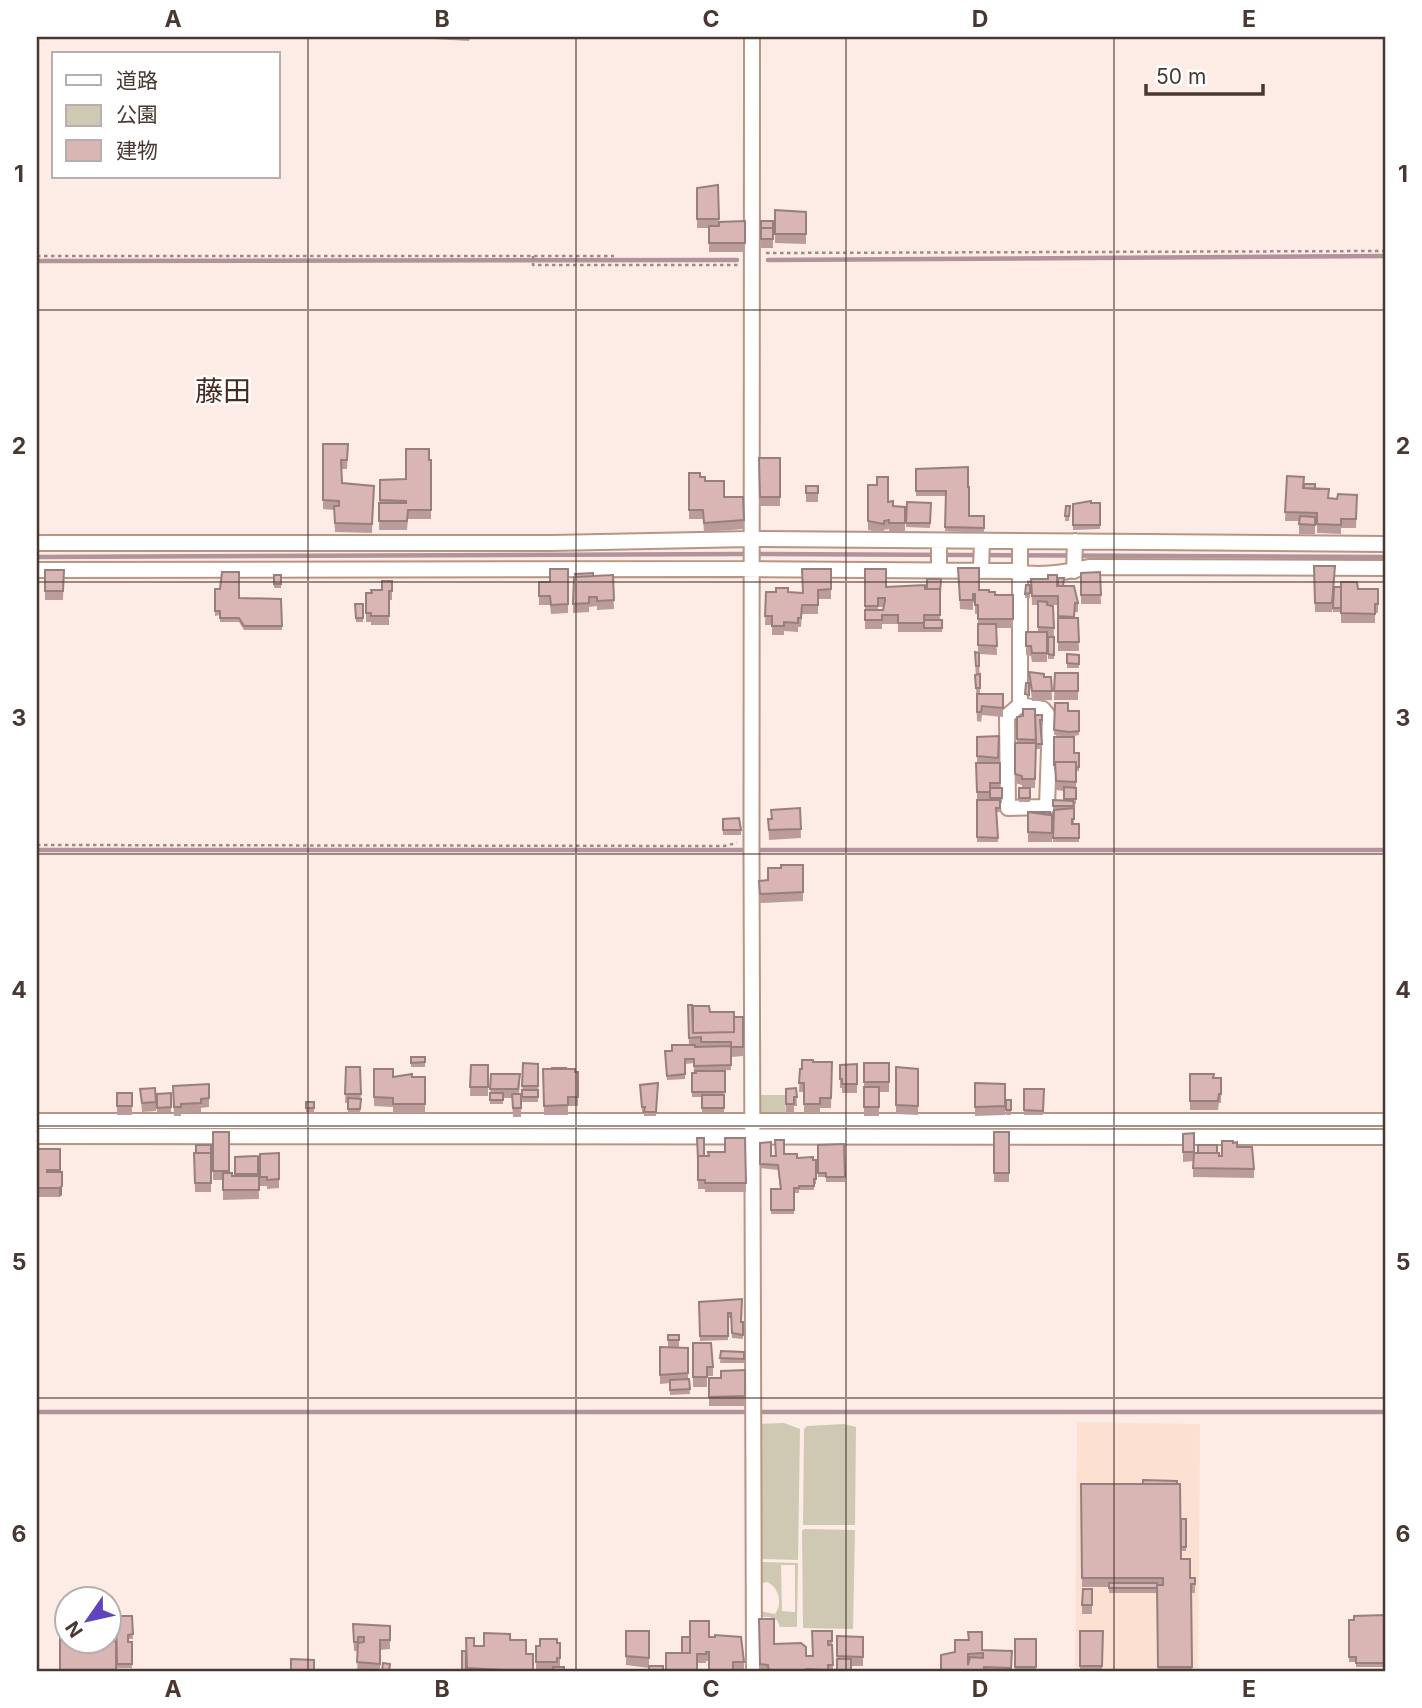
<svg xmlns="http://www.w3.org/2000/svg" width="1422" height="1708" viewBox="0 0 1422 1708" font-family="Inter,'Noto Sans JP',sans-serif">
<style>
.built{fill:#fce0d2}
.green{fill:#cfc9b4;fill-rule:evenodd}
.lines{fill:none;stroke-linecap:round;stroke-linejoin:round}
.stream{stroke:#b2929b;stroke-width:4.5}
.street-casing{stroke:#b89483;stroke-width:18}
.path{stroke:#9b8b84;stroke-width:2.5;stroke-dasharray:3.5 3.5;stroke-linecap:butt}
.street{stroke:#fff;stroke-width:14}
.wall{fill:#bb9c9a;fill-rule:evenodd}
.shaded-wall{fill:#987f7d}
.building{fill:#d9b5b3;stroke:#987f7d;stroke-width:2;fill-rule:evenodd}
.grid{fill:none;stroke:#483831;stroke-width:2;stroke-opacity:0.55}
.labels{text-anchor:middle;stroke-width:5;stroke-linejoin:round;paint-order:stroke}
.quarter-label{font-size:28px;fill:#482b1c;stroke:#fff}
.neatline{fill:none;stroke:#483831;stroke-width:2.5}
.grid-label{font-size:23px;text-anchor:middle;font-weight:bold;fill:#483831}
</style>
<rect width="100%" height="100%" fill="#fcece5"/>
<path class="built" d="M1077,1422L1200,1424L1198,1671H1075Z"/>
<path class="green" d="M756,1095H785L786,1115H759Z
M784,1423L800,1429L798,1560L759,1559L757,1424Z
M844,1424L856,1427L855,1525H803L804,1429L807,1426Z
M804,1529L855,1530L853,1629L803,1628L802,1531Z
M757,1562L798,1563L797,1627H780L777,1620L769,1617H757ZM781,1565H795V1612L782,1611ZM767,1582C779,1587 783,1604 775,1614L760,1611V1584Z"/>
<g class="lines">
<path class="stream" d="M768,260L1385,256
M37,261L737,260
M37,557L744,554L1385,557
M37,850H745
M761,850H1385
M37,1128L1016,1130
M37,1412H1385"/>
<defs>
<path id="street" d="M752,37C751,582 751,1126 754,1671
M1020,541V705L1007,716L1008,808L1047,807L1050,718L1043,709L1020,705
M37,543H551L750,539L1385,544
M939,569V541
M37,570L743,569L1012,571C1038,577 1062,573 1089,567L1385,568
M981,570L982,541
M1074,571L1075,541
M37,1121H1385
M37,1136L1385,1137"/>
</defs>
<use href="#street" class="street-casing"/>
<path class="path" d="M766,253L1385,251
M37,256H614
M533,256V265H738
M37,845L724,846L737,843"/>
<use href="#street" class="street"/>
</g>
<path class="wall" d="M434,37H470L469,41L434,39Z
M931,37H962V39H931Z
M718,185L719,226L745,221V252H709V228H697V188Z
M775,210L806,212V244L775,243Z
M761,221H773V248H761Z
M323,444H348L347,469H342V483L374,486L372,533L335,532L334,510L323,509Z
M759,458H780V506H760Z
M429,460H431V519H408L407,530H379L380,480L406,479Z
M916,469L968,487L969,516H984V533L945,531L946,496H916Z
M689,473L700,477L724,497H743L744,529L704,532L703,519H689Z
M1287,476L1303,488L1315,489L1329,498L1337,499L1357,495L1356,528H1341V534L1317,533V522H1315V534H1299V521H1285Z
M868,485L893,506L905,507V532H889V529L884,530V533L868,530Z
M806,486H818V502H806Z
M907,502L931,503L930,528L906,527Z
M1100,503V529L1073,530V504Z
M1066,506H1070L1069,521H1065Z
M1314,566L1335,575L1334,587L1378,589V613H1375V623H1341V612H1333V608L1332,612H1315Z
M958,568L979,590L995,595H1013V628H996L997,655L979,654L980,694H1003V717L982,715L981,722L977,721L975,652L978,653V614H975V603H973V610L960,609Z
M568,569V613L551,614L550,605H539V582H550Z
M831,569V599H818V614H802L801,627H798V632L784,631V635H772V625H765L766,592L803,593Z
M45,570H64L63,600H45Z
M1100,572L1101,604H1081V573Z
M274,575H281V588H274Z
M613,575L614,609L597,610V606L589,607V612L573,613V604L593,576Z
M941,579L940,620H942V632H898V624H882V629H865V606L886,587L927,589ZM878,607H884L883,610H878Z
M1031,579H1048L1057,586H1063L1078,603V612H1075V618H1078L1079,651H1058V605H1047L1053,606L1054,637H1047V662H1032L1031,656L1026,655V632H1038V605H1032Z
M392,581V600H389V625H371V622H366V593H372L382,590Z
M1026,585H1030V598H1025Z
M215,589L239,598L281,599L282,630H244L239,622H220V615L215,616Z
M355,604H363V622H356Z
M1048,637H1054V659H1048Z
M1067,654L1079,655V668H1067Z
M1029,672L1044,677H1051L1052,700L1032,701Z
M1055,673H1078V700H1054Z
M1055,703L1068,711H1079V735L1069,737L1054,735Z
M1022,709L1035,715H1042V724L1040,725L1042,749H1036L1035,788H1030V802H1019V788H1022V785L1015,783V743H1017V717L1022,716Z
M999,736L1000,788H1002V803H1000V812H997L998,842H977V737Z
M1054,737L1074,753H1079V771H1076V804H1073L1074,824H1079V842H1053V800L1064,801V791L1056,790L1055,770H1054Z
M800,808L801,838L769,840L768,819H771V810Z
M1028,812L1052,815V842H1028Z
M723,819L741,830V835H723Z
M803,865V901L760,903L759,881L768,880L781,868Z
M688,1005L710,1012L734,1017H743V1056L731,1057V1070L700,1071H725L724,1112H702V1097H692V1073H696L695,1071H694V1063L685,1064V1079L667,1080L665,1056L672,1051L689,1045Z
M411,1057H425V1067H411Z
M813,1062H832L831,1108H820V1113H804V1092H799L800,1069H802Z
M523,1063L538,1064V1102H522Z
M864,1063H889V1092H879V1116H864Z
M857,1064V1093H842V1088H840V1065Z
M471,1065H488V1096H470Z
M346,1067L361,1094L360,1113H348V1103H345Z
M896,1067L918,1069V1115L896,1114Z
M374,1069L393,1077H425V1113H393V1107L374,1106Z
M543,1069H566L578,1072V1106H568V1115H544Z
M491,1074L520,1083L519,1094H521V1117H513L512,1098H503V1104H490Z
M1190,1074L1213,1078H1221V1103H1219L1218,1110H1190Z
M658,1083L656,1116H644V1112H642L640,1085Z
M975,1083L1005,1084V1115L975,1116Z
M209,1084V1107L201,1108V1112L181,1113V1116H174L173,1086Z
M796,1088L797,1106H794V1113H786V1089Z
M140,1089L156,1102V1111L142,1112Z
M1024,1089H1044L1043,1115H1024Z
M117,1093H132V1115H117Z
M171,1093V1112H157V1094Z
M1006,1100H1011V1115H1006Z
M306,1102H314V1113H306Z
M213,1132H229V1173L232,1176H235V1157L258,1156L259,1199L223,1200V1180H213Z
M994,1132H1009V1182H994Z
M1183,1134L1194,1153H1217L1219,1156H1222L1233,1143L1254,1169V1178L1193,1177V1161L1183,1162Z
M745,1138L746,1192H705V1189H698V1163L704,1156L725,1152Z
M760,1143L771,1156L784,1154L797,1158L816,1160V1184H814V1190H799V1193H794V1214H771V1189H780L778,1170L760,1168Z
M844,1144L845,1182H826V1177H818V1145Z
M211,1145V1192H195L194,1153Z
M37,1149H60V1172H62V1195L59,1197H37Z
M279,1153V1188L267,1189V1186H260V1154Z
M742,1299L741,1322H743V1339L732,1338L731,1318H728V1340L700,1341L699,1302Z
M668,1335H679V1347L688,1348V1379H689L690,1394L670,1395V1383L660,1384V1347H668Z
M693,1343L713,1367V1376H707V1387H693Z
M721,1351L744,1352V1363H720Z
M745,1370V1406H709V1378H721Z
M1081,1484L1181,1559L1190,1578H1195V1593H1191L1192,1671H1158L1157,1593H1109V1587H1082Z
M1181,1519H1186V1551H1181Z
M1092,1589V1614H1082V1605Z
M1385,1615V1667H1356V1662H1349V1620Z
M116,1616H132L133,1639H128V1642H132V1668H117Z
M759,1619L774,1644L806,1656H813L832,1631L833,1671H759Z
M353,1624L390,1626V1649L380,1650V1671H357L358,1651H354Z
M60,1626L66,1642L116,1641V1671H60Z
M626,1631H649V1668L626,1665Z
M1080,1631H1103L1102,1671H1080Z
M837,1636L863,1637V1666H851L837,1671Z
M709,1637L744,1662V1671H709V1661H706V1663H697L682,1653Z
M1015,1639H1036V1671H1015Z
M510,1640L526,1654L533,1671H467L466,1651L474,1646H484Z
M557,1643H560V1667L564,1671H536V1646Z
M982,1650L1012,1651L1011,1671H941L955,1652Z"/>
<path class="shaded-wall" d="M62,1186V1195L59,1197V1188Z"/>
<path class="building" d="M718,185L719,219H697V188Z
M775,210L806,212V234H775Z
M745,221V243H709V226H719V222Z
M761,221H773V228H761Z
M761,228H773V239H761Z
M323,444H348L347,460H341L342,483L374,486L372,524L335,523L334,506H339V501L323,500Z
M406,449H429V460H431V510H408L407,521H379V503H406V501L380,500V480L406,479Z
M759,458H780V497H760Z
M968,467V487H969V516H984V528L945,527L946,491H916V469Z
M689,473H700V477H705V481H724V497H743L744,520L704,523L703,510H689Z
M1287,476L1304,477L1303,488L1329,489L1328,498L1337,499L1338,494L1357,495L1356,519H1341V525L1317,524V513L1285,512Z
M877,477H888V502L893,501V506L905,507V523H889V520L884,521V524L868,521V485H877Z
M1304,484H1315V489L1304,488Z
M806,486H818V493H806Z
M1091,501V503H1100V525H1073V504Z
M907,502L931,503L930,523H906Z
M1066,506H1070L1069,516H1065Z
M1300,516L1315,517V525L1299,524Z
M1314,566H1335L1332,603H1315Z
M958,568H979V590H989V592H995V595H1013V619H978V605H975V594H973V600H960Z
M550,569H568V604L551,605L550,596H539V582H550Z
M802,569H831V589L818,590V605H802L801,618H798V623L784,622V626H772V616H765L766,592H776V588H788V592L803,593Z
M865,569H886V587L925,585V589H940V615H924V623H898V615H882V620H865V610H883L885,601V598H878V606H865Z
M45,570H64L63,591H45Z
M222,572H239V598L281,599L282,626H244L239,618H220V611H215V589H220Z
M1100,572L1101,595H1081V573Z
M593,573V576L576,577L575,574Z
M274,575H281V584H274Z
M613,575L614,600L597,601V597H589V603L573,604L574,577Z
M1048,575H1057V586H1074L1078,603H1075L1074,617L1058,616V596H1032L1031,579H1048Z
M1058,578H1064L1063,586H1058Z
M927,579H941L940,593V589H927Z
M382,581H392V591H389V616H371V613H366V593H372L371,590H382Z
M1341,582H1357L1358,589H1378V604H1375V614L1341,613Z
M1026,585H1030V593L1025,594Z
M1334,587H1341V608H1333Z
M1038,601L1047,602V605L1053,606L1054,628L1038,627Z
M355,604H363V618H356Z
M1058,618H1078L1079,642H1058Z
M924,620H942V628H924Z
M978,624H996L997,646L978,645Z
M1026,632H1047V653H1032L1031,646H1026Z
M1048,637H1054V655L1048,654Z
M975,652L979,653V666H976Z
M1067,654L1079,655V664L1067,663Z
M1029,672L1044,674V677H1051L1052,691H1032Z
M1055,673H1078V691H1054Z
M980,674V688H976L975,675Z
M1026,683H1029V695L1025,694Z
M977,694H1003V708L982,706L981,712H977Z
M1055,703H1068V711H1079V731L1069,732L1054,730Z
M1023,709H1035L1036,740L1017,739V717L1023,716Z
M1035,715H1042V720H1040L1042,744H1036Z
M999,736L998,758L977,756V737Z
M1054,737H1074V753H1079V767H1076V762H1055V765H1054Z
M1015,743H1036L1035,779H1022V776L1015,774Z
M1055,762H1076V782L1056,781Z
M976,763H1000V783H990V792H977Z
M1064,787L1076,788V799H1064Z
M990,788H1002V798H990Z
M1019,788H1030V798H1019Z
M977,800H1000V808H996L998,838L977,837Z
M1053,800L1073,801L1074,806H1053Z
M800,808L801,829L769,830L768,819H772L771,810Z
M1074,808V819H1072V824H1079V838H1053L1054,810Z
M1028,812L1052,815V833L1028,832Z
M1028,812H1050V815Z
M739,818L741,830H723V819Z
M781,865H803V892L760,894L759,881L768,880V868H781Z
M688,1005H692L693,1033L734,1032V1017H743V1047H731V1042H701V1037L689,1038Z
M693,1006H709L710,1012H734V1032L693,1033Z
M672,1045H695V1047L731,1046V1065L694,1066V1059H685V1074L667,1076L665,1051H672Z
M411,1057H425V1062L411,1063Z
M802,1060H813V1062H832L831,1098H820V1104H804V1083H799L800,1069H802Z
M523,1063L538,1064V1086H522Z
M864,1063H889V1082H864Z
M857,1064V1084H842V1079H840V1065Z
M471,1065H488V1087H470Z
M346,1067H360L361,1094H345Z
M896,1067L918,1069V1106L896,1105Z
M552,1068H566V1069H552Z
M374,1069H393V1077L412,1074V1077H425V1104H393V1098L374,1097Z
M543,1069H575V1072H578V1097H568V1105L544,1106Z
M695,1071H725V1092H692V1073H696Z
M491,1074H520L518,1089H490Z
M1190,1074H1214L1213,1078H1221V1094H1219L1218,1101H1190Z
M658,1083L656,1112H644L645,1107H642L640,1085Z
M975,1083L1005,1084V1106L975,1107Z
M209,1084V1098L201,1099V1103L181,1104V1107H174L173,1086Z
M864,1087H879V1107H864Z
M155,1088L156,1102L142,1103L140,1089Z
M796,1088L797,1097H794V1104H786V1089Z
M1024,1089H1044L1043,1111L1024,1110Z
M522,1090H538V1097H522Z
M117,1093H132V1106H117Z
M171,1093V1107L157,1108V1094Z
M490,1093H503V1100H490Z
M512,1094H521V1108H513Z
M702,1095H724V1108H702Z
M348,1098L361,1099L360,1109H348Z
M1006,1100H1011V1110H1006Z
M306,1102H314V1108H306Z
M213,1132H229V1171H213Z
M994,1132H1009V1173H994Z
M1194,1133V1152H1183V1134Z
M697,1138H704V1156H698V1159Z
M725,1138H745L746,1183H705V1180H698V1156H709L708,1152H725Z
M775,1140H784V1154H797V1158L813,1157V1160H816V1179H814V1186H799V1188H794V1210H771V1189H781L778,1165L760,1164V1143L771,1142V1156H776Z
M1222,1141H1233V1143L1237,1142V1147H1252L1254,1169L1193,1168L1194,1153H1219V1156H1222Z
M844,1144L845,1177H826V1173H818V1145Z
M196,1145H211V1153H196Z
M1198,1145H1217V1153H1198Z
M37,1149H60V1170H47V1172H62V1186L59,1188H37Z
M194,1153H211V1183H195Z
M279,1153V1179L267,1180V1177H260V1154Z
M258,1156V1174H235V1157Z
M223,1173H232V1176H259V1190H223Z
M742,1299L741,1322H743V1335L732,1333L731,1313H728V1336H700L699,1302Z
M668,1335H679V1340H668Z
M693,1343H711L713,1367H707V1377H693Z
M660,1347L688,1348V1373L660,1375Z
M721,1351L744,1352V1359L720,1358Z
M745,1370V1396L709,1397V1378H721V1371Z
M689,1379L690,1389L670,1390V1380Z
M1143,1480L1177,1481V1484H1143Z
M1081,1484H1180L1181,1559H1190V1578H1195V1584H1191L1192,1667H1158L1157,1585H1163V1578H1082Z
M1181,1519H1186V1547H1181Z
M1109,1583H1157V1588H1109Z
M1083,1589H1092V1605H1082Z
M1385,1615V1663H1356V1657H1349V1620H1354V1616Z
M116,1616H132L133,1634L128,1635V1642H132V1664H117Z
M759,1619H774V1644L801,1643L806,1647V1656H813L812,1631H832V1641H828V1645H832L833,1665H828V1670L806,1669V1671H769L768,1665L760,1664Z
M690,1621H709V1637H715V1635L741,1637L744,1662H733V1671H709V1652H706V1654H697V1671H666V1653H690Z
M353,1624L390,1626V1640H380V1664L357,1662L358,1643L364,1642V1637H358V1642H354Z
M60,1626H66V1642L116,1641V1670H60Z
M626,1631H649V1658L626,1656Z
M1080,1631H1103L1102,1666H1080Z
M968,1632H982V1650L1012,1651L1011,1668L984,1667V1671H941V1655L955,1652V1640H969ZM983,1653V1658L970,1657L968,1665V1654Z
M484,1633L510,1634V1640H526V1654H533V1671H503V1670L467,1668L466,1638H474V1646H484Z
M837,1636L863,1637V1657L837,1656Z
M682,1637H690V1653H682Z
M540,1639H557V1643H560V1658H557V1662H536V1646H540Z
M1015,1639H1036V1667H1015Z
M462,1651H466V1671H462Z
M291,1659L314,1660V1671H291Z
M837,1659H851V1671H837Z
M383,1663L390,1664L389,1671H382Z
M649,1666H663V1671H649Z
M553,1667H564V1671H553Z"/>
<path class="grid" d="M308,37V1671M576,37V1671M846,37V1671M1114,37V1671M37,310H1385M37,582H1385M37,854H1385M37,1126H1385M37,1398H1385"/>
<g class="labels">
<g class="quarter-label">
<text x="223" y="401">藤田</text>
</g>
</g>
<rect width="1422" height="1708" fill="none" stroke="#ffffff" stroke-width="77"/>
<rect x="52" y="52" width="228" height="126" fill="#ffffff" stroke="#b6afad" stroke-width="2"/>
<rect x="66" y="75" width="35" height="10" fill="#ffffff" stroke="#b6afad" stroke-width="2"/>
<text x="116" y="88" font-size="21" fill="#483831">道路</text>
<rect x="66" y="105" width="35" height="21" fill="#cfc9b4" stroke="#b6afad" stroke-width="2"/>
<text x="116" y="122" font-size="21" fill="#483831">公園</text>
<rect x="66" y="140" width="35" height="21" fill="#d9b5b3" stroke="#b6afad" stroke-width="2"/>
<text x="116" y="158" font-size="21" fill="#483831">建物</text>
<g transform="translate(88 1620) rotate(236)"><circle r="33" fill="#ffffff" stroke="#b6afad" stroke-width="2"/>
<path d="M0-5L12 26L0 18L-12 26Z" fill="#6044bd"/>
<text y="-10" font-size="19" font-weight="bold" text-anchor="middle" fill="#483831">N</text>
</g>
<path d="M1146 84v10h117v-10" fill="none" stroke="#483831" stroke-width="3.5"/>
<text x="1156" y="84" font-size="21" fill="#483831" stroke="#ffffff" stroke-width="5" paint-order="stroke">50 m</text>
<rect x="38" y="38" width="1346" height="1632" class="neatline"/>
<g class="grid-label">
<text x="173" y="27">A</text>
<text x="442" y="27">B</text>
<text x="711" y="27">C</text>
<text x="980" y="27">D</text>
<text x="1249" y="27">E</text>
<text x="19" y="182">1</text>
<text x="1403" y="182">1</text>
<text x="19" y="454">2</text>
<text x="1403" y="454">2</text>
<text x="19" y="726">3</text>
<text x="1403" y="726">3</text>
<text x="19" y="998">4</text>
<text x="1403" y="998">4</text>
<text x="19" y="1270">5</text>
<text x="1403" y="1270">5</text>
<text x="19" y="1542">6</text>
<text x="1403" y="1542">6</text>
<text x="173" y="1697">A</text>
<text x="442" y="1697">B</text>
<text x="711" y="1697">C</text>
<text x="980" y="1697">D</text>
<text x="1249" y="1697">E</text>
</g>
</svg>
